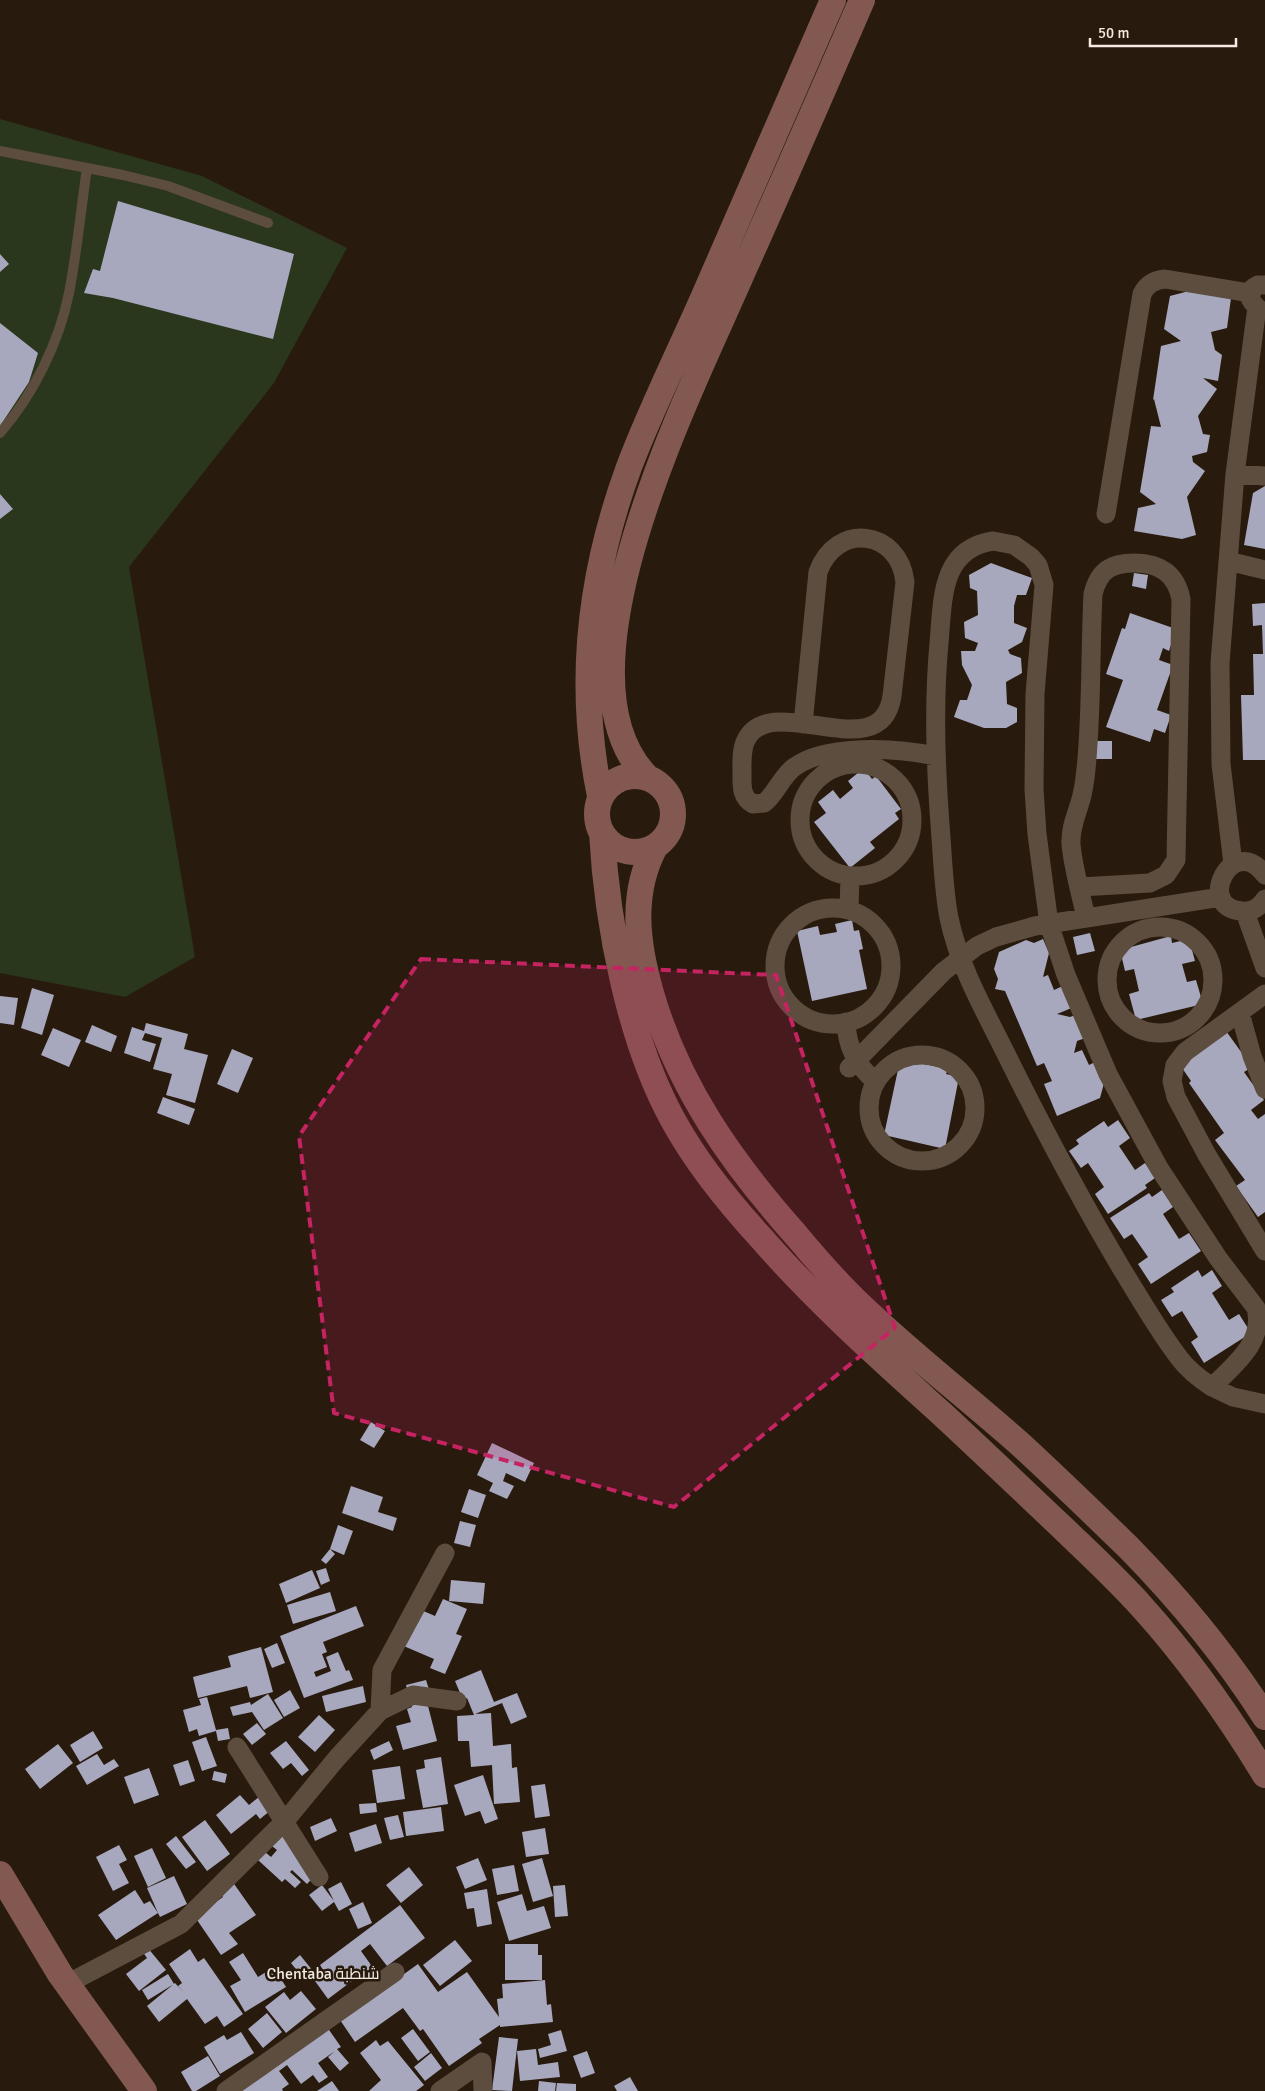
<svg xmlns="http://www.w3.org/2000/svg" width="1265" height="2091" viewBox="0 0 1265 2091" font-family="Signika,Cairo,sans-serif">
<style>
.green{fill:#2a371c}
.building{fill:#a7a8be}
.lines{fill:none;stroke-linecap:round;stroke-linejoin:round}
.lane{stroke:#5d4d3e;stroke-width:10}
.street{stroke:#5d4d3e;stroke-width:19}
.secondary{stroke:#825850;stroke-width:26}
.marked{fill:#c52362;fill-opacity:0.2;stroke:#c52362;stroke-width:4;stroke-dasharray:10 6;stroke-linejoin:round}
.labels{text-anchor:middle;stroke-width:5;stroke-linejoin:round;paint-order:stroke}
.quarter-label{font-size:16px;fill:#f5ebe3;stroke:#281a0d}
</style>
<rect width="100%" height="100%" fill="#281a0d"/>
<path class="green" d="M0,119L202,176L347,248L274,383L129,567L195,957L125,997L0,973Z"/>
<path class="building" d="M118,201L294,254L273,339L113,298L84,293L93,269L100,271Z
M0,254L9,264L0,272Z
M1189,291L1231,298L1227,328L1211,332L1215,350L1222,355L1218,381L1203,378L1217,389L1198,416L1203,434L1210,435L1207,452L1192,456L1193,462L1205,471L1187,497L1196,535L1182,539L1134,531L1138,508L1156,504L1140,492L1151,426L1161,427L1154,399L1153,400L1161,346L1181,341L1164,329L1170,296Z
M0,323L38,353L29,382L0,426Z
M1265,486V549L1244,545L1253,493Z
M0,494L13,509L0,519Z
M991,563L1032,578L1026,595H1017L1014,606V623L1027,628L1022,642L1008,650L1010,654L1021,658L1022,673L1006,682L1007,704L1017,708V722L1006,728H984L954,717L960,700H967L972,685L962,665L961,651H975L978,643L965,638L964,622L978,615L977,591L970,588L969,575Z
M1134,573L1148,575L1146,589L1132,586Z
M1265,603V760H1243L1241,695H1254L1253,654H1263L1262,625L1253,626L1252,604Z
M1130,613L1176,629L1169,651L1163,648L1159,660L1173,665L1157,710L1171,715L1165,733L1154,729L1150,742L1106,727L1123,680L1106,674L1122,628L1125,629Z
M1094,741H1112V759H1094Z
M864,768L872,779L876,776L901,809L895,813L899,819L870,842L875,848L850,868L814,822L826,813L818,802L833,790L840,799L853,788L848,781Z
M852,920L854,931L859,930L863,949L859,950L867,989L812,1001L797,931L818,926L820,935L837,932L835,924Z
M1090,933L1095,951L1077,955L1073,937Z
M1171,936L1172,943L1189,939L1195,961L1182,964L1187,982L1196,980L1203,1004L1136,1020L1129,994L1139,991L1134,969L1125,971L1120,950Z
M1043,939L1049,953L1043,977L1048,975L1054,990L1065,985L1074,1007L1057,1014L1070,1017L1078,1014L1088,1037L1077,1041L1074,1053L1082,1050L1089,1065L1099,1060L1106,1076L1100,1098L1057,1116L1044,1084L1052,1081L1044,1063L1037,1066L1005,991L995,989L998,979L994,969L999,952L1026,940L1034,943Z
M32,988L54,995L42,1035L21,1028Z
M0,996L18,998L14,1025L0,1023Z
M146,1023L188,1034L184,1049L208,1055L195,1103L166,1095L172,1074L153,1069L162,1038L145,1033L142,1040L156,1044L150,1062L124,1053L132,1027L144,1031Z
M92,1025L117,1036L111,1052L85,1042Z
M53,1028L81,1040L69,1067L41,1055Z
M1226,1031L1252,1067L1244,1072L1264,1100L1251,1110L1258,1119L1265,1114V1212L1258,1217L1236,1186L1245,1180L1215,1140L1224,1133L1189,1083L1191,1081L1180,1065Z
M232,1049L253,1058L238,1093L217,1084Z
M909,1061L948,1069L946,1074L959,1077L945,1149L884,1135L899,1065L908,1067Z
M163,1097L195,1109L189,1125L157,1113Z
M1118,1120L1130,1138L1119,1146L1135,1170L1145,1163L1155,1178L1145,1185L1147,1188L1108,1214L1095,1194L1104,1187L1088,1163L1081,1168L1069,1151L1079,1144L1076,1140L1104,1121L1108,1127Z
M1162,1190L1173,1207L1163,1214L1179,1239L1189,1233L1201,1251L1151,1284L1138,1264L1148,1257L1132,1234L1124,1239L1110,1218L1149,1193L1152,1197Z
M1198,1270L1202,1277L1212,1270L1222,1286L1212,1293L1229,1320L1239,1314L1251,1333L1204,1363L1191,1342L1198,1337L1182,1311L1172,1317L1161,1300L1174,1292L1171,1288Z
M371,1422L385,1431L374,1448L360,1440Z
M492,1443L534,1463L525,1482L506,1473L503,1481L514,1486L507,1499L489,1491L493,1483L477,1475Z
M351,1486L383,1497L378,1512L397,1518L393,1531L342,1513Z
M469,1489L486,1495L478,1518L461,1512Z
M460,1521L476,1525L470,1547L454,1543Z
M338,1525L353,1531L344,1555L330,1549L335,1554L326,1564L321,1560L330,1549Z
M326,1568L330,1581L321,1585L316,1571Z
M312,1570L320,1588L286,1603L279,1584Z
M451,1580L485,1583L483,1604L449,1601Z
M330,1592L336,1611L293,1624L287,1605Z
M443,1599L467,1609L456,1634L462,1636L445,1674L430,1668L434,1659L399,1644L421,1610L435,1616Z
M356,1606L364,1626L323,1642L327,1652L322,1654L327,1667L314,1672L316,1677L331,1671L326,1657L338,1652L346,1671L349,1670L353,1680L304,1698L280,1636Z
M277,1643L285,1663L272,1668L264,1649Z
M261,1647L273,1692L250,1698L247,1686L198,1698L193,1677L231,1667L228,1656Z
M481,1670L494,1702L517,1693L527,1717L511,1724L502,1703L475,1714L491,1713L493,1746L511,1744L512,1768L517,1767L520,1802L494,1804L492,1765L471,1767L469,1741H458L457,1716L474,1715L467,1698L463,1700L455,1681Z
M426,1680L434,1705L428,1706L437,1741L403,1750L396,1726L411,1722L407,1709L412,1707L406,1685Z
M363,1686L366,1702L326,1712L322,1696Z
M290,1690L300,1708L284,1717L274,1700Z
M268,1694L283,1718L264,1730L252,1712L233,1716L230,1707L250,1702L251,1705Z
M207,1697L216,1730L228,1728L230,1739L218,1741L216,1731L199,1736L197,1729L189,1732L183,1710L201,1705L199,1699Z
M319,1715L335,1730L315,1752L298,1737Z
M257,1723L266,1734L252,1745L243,1734Z
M93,1731L103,1748L80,1762L70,1745Z
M206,1737L217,1766L202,1771L192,1742Z
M286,1741L309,1770L302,1776L291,1763L283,1769L270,1753Z
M389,1741L393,1750L374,1760L370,1750Z
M58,1744L73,1763L40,1789L25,1769Z
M97,1754L104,1765L114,1759L119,1766L87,1785L76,1766Z
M441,1757L448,1804L423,1808L416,1770L425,1768L424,1760Z
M188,1760L195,1781L180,1786L173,1765Z
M400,1766L405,1799L377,1803L372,1770Z
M149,1768L159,1795L134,1804L124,1777Z
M214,1771L227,1774L225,1783L212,1780Z
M483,1775L498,1819L485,1824L480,1811L465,1816L454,1785Z
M545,1784L550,1816L535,1818L531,1786Z
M240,1795L249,1805L260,1796L271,1810L260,1819L256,1814L231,1834L216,1815Z
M376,1803L377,1812L360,1814L359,1804Z
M441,1807L444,1831L406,1836L403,1812Z
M398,1815L404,1837L390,1840L384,1818Z
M331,1818L337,1831L315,1841L310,1827Z
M205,1820L230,1854L207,1871L182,1837Z
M287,1823L322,1868L307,1884L292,1870L290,1872L301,1882L295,1888L285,1879L282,1882L258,1860L265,1852L271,1857L277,1850L268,1843Z
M376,1824L382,1843L355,1852L349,1833Z
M545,1828L549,1854L526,1857L522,1832Z
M176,1836L196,1862L186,1869L166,1844Z
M119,1845L127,1860L119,1864L129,1883L113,1891L96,1857Z
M152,1848L166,1878L148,1887L134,1856Z
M478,1858L487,1880L465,1889L456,1867Z
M542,1858L553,1896L533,1902L522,1864Z
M514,1865L519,1891L497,1895L492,1869Z
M409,1867L423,1885L401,1903L386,1885Z
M174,1876L187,1904L160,1917L158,1913L116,1940L98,1915L135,1890L144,1904L150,1901L158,1913L147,1888Z
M232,1881L256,1915L229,1933L238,1944L221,1955L195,1917L223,1897L218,1890Z
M341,1882L352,1904L339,1911L334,1902L322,1911L309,1895L322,1885L334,1901L328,1889Z
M565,1885L568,1916L555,1917L553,1886Z
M487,1889L492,1924L477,1927L474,1908L467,1909L464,1893Z
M522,1894L527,1911L544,1906L551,1928L509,1941L497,1902Z
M363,1902L372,1923L358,1929L349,1909Z
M400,1905L425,1938L387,1966L370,1944L361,1951L376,1972L364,1981L360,1975L328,1999L315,1981L325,1973L320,1965Z
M455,1940L472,1961L440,1986L423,1965Z
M505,1944H538V1955H542V1980H505Z
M147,1947L166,1970L139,1991L126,1974L147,1958L142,1951Z
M190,1949L198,1962L204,1958L243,2014L224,2027L217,2016L205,2024L187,1999L159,2022L147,2006L175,1983L184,1993L178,1986L182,1983L169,1964Z
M243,1953L258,1977L274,1967L286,1987L245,2012L230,1986L241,1980L229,1962Z
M300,1955L313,1971L303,1978L291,1963Z
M418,1964L438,1992L467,1972L499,2017L497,1999L503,1998L502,1984L545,1980L547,2005L551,2004L553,2022L500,2027V2025L479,2039L482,2043L449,2066L423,2029L420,2031L403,2008L355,2042L340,2020Z
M168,1974L174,1984L148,2000L142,1990Z
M301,1991L316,2009L286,2033L265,2007L284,1992L290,2000Z
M267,2013L282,2032L263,2048L248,2029Z
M327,2027L341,2047L337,2049L349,2063L340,2071L328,2057L335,2051L318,2063L328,2077L319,2083L313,2075L301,2084L287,2065L279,2071L289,2084L282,2089L283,2091H236Z
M413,2029L430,2052L418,2061L401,2038Z
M561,2030L567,2051L540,2058L538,2049L551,2045L548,2034Z
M241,2032L254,2053L220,2074L204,2047L224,2035L227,2040Z
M499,2037L518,2039L512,2091L492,2090Z
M376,2040L380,2046L388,2041L424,2085L416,2091H369L381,2080L360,2053Z
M536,2049L538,2065L558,2062L560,2077L520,2081L517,2051Z
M587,2051L595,2073L581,2078L573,2056Z
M431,2053L442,2068L425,2081L414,2067Z
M208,2056L220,2076L196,2091H192L181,2072Z
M630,2077L638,2091H617L614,2086Z
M332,2081L339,2091H317Z
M539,2081L556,2083L555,2091H538Z
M557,2083L576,2084V2091H556Z"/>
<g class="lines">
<path class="lane" d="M0,151L123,175L168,186L268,223
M0,433C33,395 59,343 69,293C77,252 81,209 87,168"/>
<path class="street" d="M1253,303L1250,298L1253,288L1258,285H1265
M1235,474L1265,476
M1106,514L1142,294C1147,284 1154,280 1165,279L1250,293
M993,541L1014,545L1031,557L1038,565L1044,585L1035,694L1034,789L1037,834L1049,924L1066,975L1108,1074L1159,1168L1218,1258L1256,1308C1265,1342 1234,1365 1212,1387C1200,1379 1189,1371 1180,1359C1159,1332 1141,1300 1123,1271C1083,1204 1047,1136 1012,1066C989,1018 960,971 949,918C944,892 943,864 941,838C936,773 933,708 939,643C943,600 940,549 993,541Z
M1228,561L1265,570
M803,724L818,572C836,522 899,529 905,582L892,696C881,770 771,689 746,740C741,750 742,763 742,774C742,786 741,797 753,804L764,803C775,795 780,779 793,768C825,743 898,748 935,756
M800 820a56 56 0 1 1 112 0a56 56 0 1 1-112 0Z
M1233,864L1221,764L1220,663L1235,474L1257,307
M1265,875C1233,831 1194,908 1242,911C1252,912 1260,907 1265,899
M1080,887L1150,883L1166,875L1176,860L1181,599C1176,574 1160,563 1135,563C1111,563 1099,570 1093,594C1090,652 1092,711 1086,769C1085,779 1084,789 1081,799C1077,814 1070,828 1071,844C1073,868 1081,894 1086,918
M775 966a58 58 0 1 1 116 0a58 58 0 1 1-116 0Z
M849,909L850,876
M1245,912L1265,968
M1107 980a53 53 0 1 1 106 0a53 53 0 1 1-106 0Z
M1265,994L1185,1052L1175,1065L1172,1081L1176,1097L1207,1155L1265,1251
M1240,1013L1252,1056L1265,1089
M846,1022C847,1048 857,1066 876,1082
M869 1108a53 53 0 1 1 106 0a53 53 0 1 1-106 0Z
M849,1068L944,971L977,946L996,937L1035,926L1221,897
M1212,1387L1233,1397L1265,1404
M380,1711L413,1695L457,1701
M237,1747L319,1877
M67,1984L181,1924L285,1821L337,1758L380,1711L382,1670L445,1553
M482,2062L483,2091
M226,2091L395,1972
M440,2091L482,2062"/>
<path class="secondary" d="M597 814a38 38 0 1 1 76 0a38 38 0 1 1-76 0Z
M648,778C543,674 696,381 744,269C784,180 823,90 862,0
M600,796C577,685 590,573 629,467C651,409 679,353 704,296C747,197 790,99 833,0
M602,833C607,924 629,1040 673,1120C697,1164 728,1202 762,1239C817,1302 879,1357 941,1413C983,1452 1025,1492 1067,1532C1092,1556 1119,1581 1142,1607C1189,1659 1229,1716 1265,1775
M655,847C630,894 637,944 651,993C678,1087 732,1163 796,1235C816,1259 837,1283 860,1305C911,1354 967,1397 1020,1444C1057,1478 1093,1513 1129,1548C1180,1600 1226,1656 1265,1717
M0,1874L60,1974L144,2091"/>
</g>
<path class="marked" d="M421,959L776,975L895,1328L674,1507L334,1413L299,1136Z"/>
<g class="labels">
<g class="quarter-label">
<text x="323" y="1979">Chentaba شنطبة</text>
</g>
</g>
<path d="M1090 38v8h146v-8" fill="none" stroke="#f5ebe3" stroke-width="2.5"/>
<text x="1098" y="38" font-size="15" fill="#f5ebe3" stroke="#281a0d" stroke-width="4" paint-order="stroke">50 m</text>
</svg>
